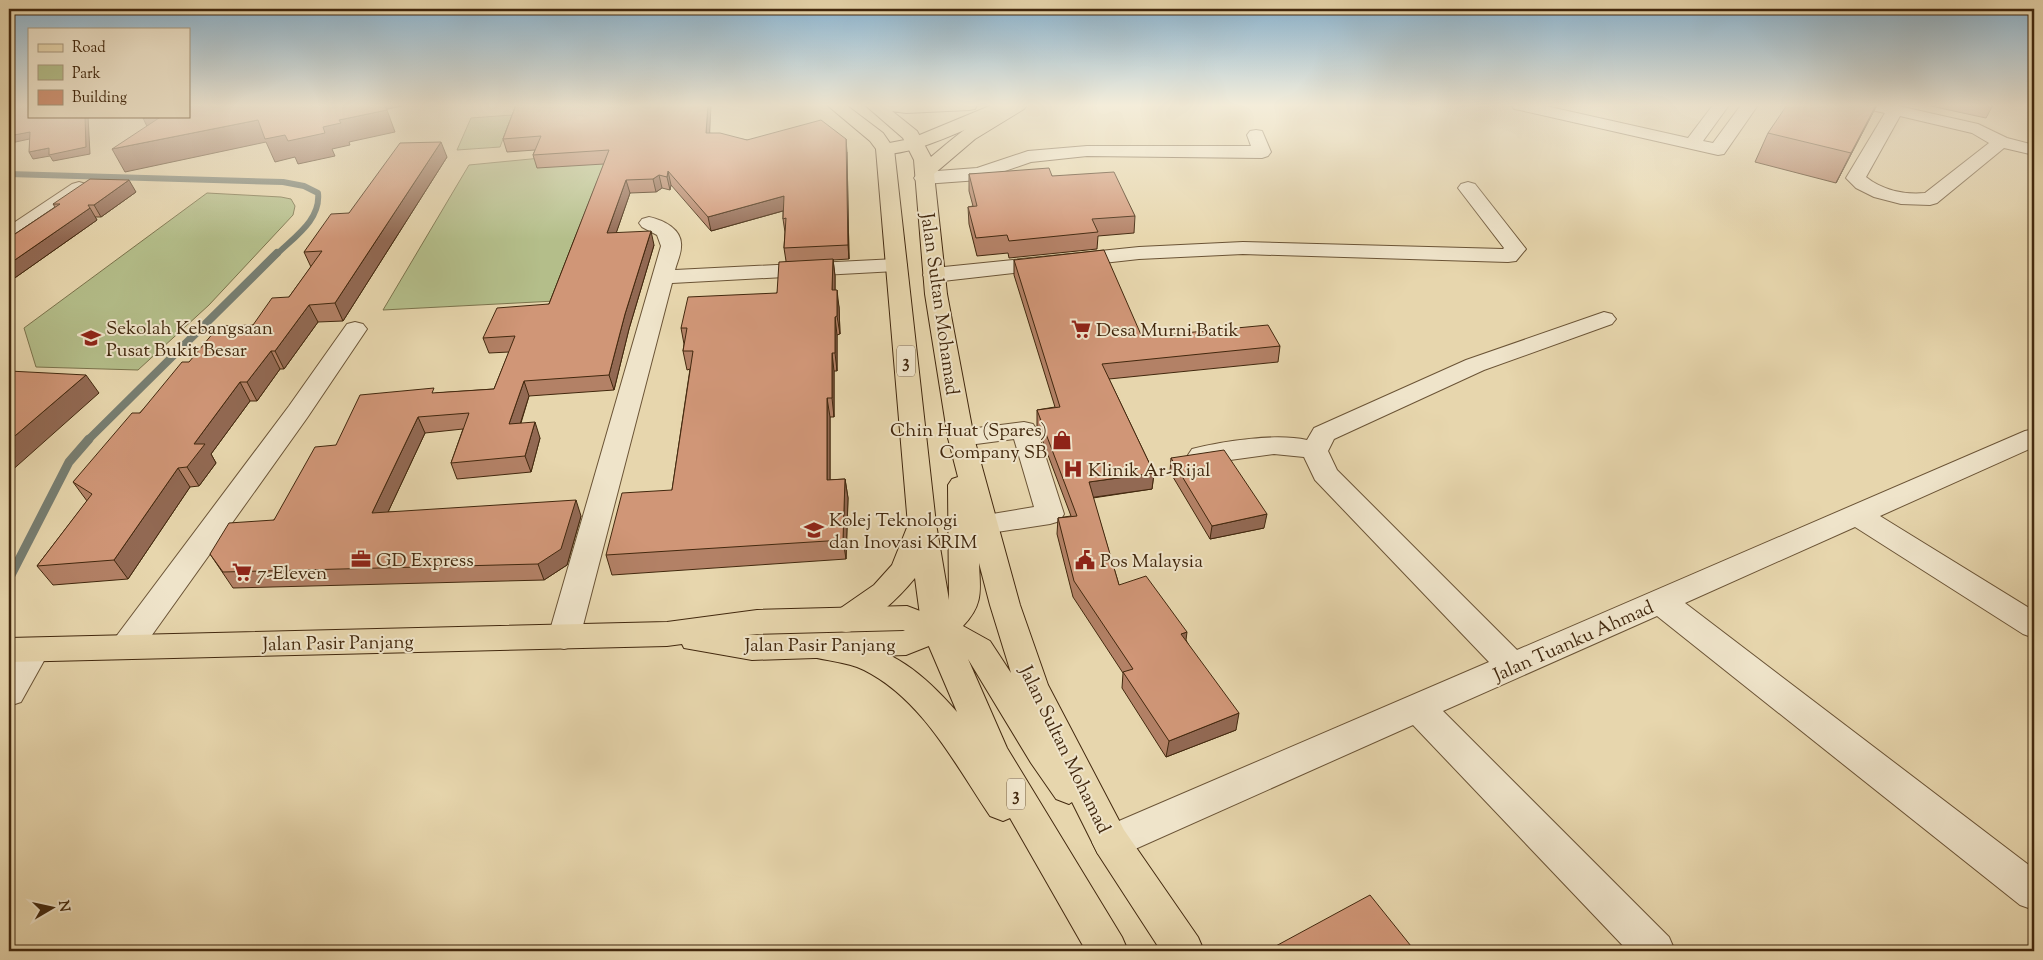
<svg xmlns="http://www.w3.org/2000/svg" width="2043" height="960" viewBox="0 0 2043 960" font-family="'Sorts Mill Goudy',serif">
<style>
.green{fill:#b4be8a;stroke:#7b734c}
.lines{fill:none;stroke-linecap:round;stroke-linejoin:round}
.stream-far2{stroke:#777e72;stroke-width:6}
.stream-far1{stroke:#777e72;stroke-width:8}
.stream{stroke:#777e72;stroke-width:9}
.minor-casing{stroke:#6b5436;stroke-width:2}
.major-casing{stroke:#42280e;stroke-width:2}
.highway-casing{stroke:#42280e;stroke-width:2}
.minor{fill:#efe4ca;fill-rule:evenodd}
.major{fill:#e7d6ad;fill-rule:evenodd}
.highway{fill:#e7d6ad;fill-rule:evenodd}
.wall{fill:#b38166;stroke:#42280e}
.shaded-wall{fill:#926953;stroke:#42280e}
.building{fill:#d09677;stroke:#42280e}
.labels{text-anchor:middle;stroke-width:4;stroke-linejoin:round;paint-order:stroke}
.shield{fill:#efe4ca;stroke:#766046;stroke-width:1}
.shield-label{font-size:18px;font-weight:bold;fill:#42280e}
.street-label{font-size:19px;fill:#42280e;stroke:#efe4ca}
.poi-label{font-size:19px;fill:#42280e;stroke:#efe4ca;text-anchor:start}
</style>
<rect width="100%" height="100%" fill="#e7d6ad"/>
<filter id="stains"><feTurbulence type="fractalNoise" baseFrequency=".004" numOctaves="4"/><feColorMatrix values="0 0 0 0 .2 0 0 0 0 .09 0 0 0 0 .02 0 0 0 .5 -.17"/></filter>
<radialGradient id="worn" r=".72"><stop offset=".6" stop-color="#630" stop-opacity="0"/><stop offset="1" stop-color="#630" stop-opacity=".3"/></radialGradient>
<path class="green" d="M512,115L500,147L457,150L471,118Z
M613,151L555,301L383,310L469,165Z
M207,193L281,197L291,199L295,206L293,215L209,305L138,370L36,367L24,328Z"/>
<g class="lines">
<path class="stream-far2" d="M9,174L283,182L304,186L318,193C321,220 294,237 276,255"/>
<path class="stream-far1" d="M87,441L277,253"/>
<path class="stream" d="M9,579L69,462L89,439"/>
<defs>
<path id="minor" d="M1511,105H1541L1688,138L1713,105H1729L1703,141L1713,143L1741,105H1758L1724,154L1718,155L1520,110L1514,109Z
M1865,105H1894L1978,124L2007,138L2034,145V155L2004,148L1937,203L1930,205L1901,204L1874,197L1856,188L1846,178L1885,113L1867,109ZM1900,116L1972,133L1989,143L1925,193C1904,195 1882,190 1866,177Z
M1256,130L1262,131L1271,152L1268,156L1262,158L1087,156L1031,162L979,180L924,184L917,182L914,178L917,174L924,172L977,168L1028,151L1087,146H1251L1247,135L1250,131Z
M79,182L86,184L89,188L86,192L16,239L9,241V226L72,184Z
M1468,182L1475,184L1526,249L1516,261L1508,262L1243,254L1139,259L934,282L926,280L923,275L926,270L934,268L1139,247L1243,242L1503,249L1504,248L1458,188L1461,184Z
M649,217C663,220 683,229 681,247C681,254 677,262 675,270L896,259L904,260L907,265L904,270L896,271L672,283L580,637L575,646L564,649L553,646L548,637L661,246L657,235L642,227L639,223L642,219Z
M1604,312L1612,314L1616,319L1612,324L1484,370L1334,439L1328,451L1337,470L1517,650L2025,431L2034,429V447L1880,516L2034,611V638L2023,634L1855,527L1685,603L2034,869V910L2020,905L1657,616L1443,711L1669,937L1675,951H1628L1413,725L1124,854L1111,859L1098,854L1092,842L1098,830L1489,662L1315,480L1304,457L1274,454L1201,464L1192,461L1188,455L1192,449C1222,441 1277,433 1307,440L1314,428L1466,360Z
M355,322L363,324L367,329L307,418L137,656L126,659L115,656L110,647L115,638L289,406L347,324Z
M1024,422L1033,424L1037,430L1064,514L1060,521L1050,524L984,534L974,531L970,524L974,517L1034,507L1014,439L961,446L952,444L948,438L952,432L961,430Z
M34,638L45,641L50,650L21,702L9,706V664L23,641Z"/>
<path id="major" d="M992,105H1015L1012,109C983,121 907,160 879,153L876,149L879,145L910,139Z
M907,606L949,622L954,630L949,638L906,655L752,660L684,648L682,644L667,646L9,662V638L667,622L757,610ZM905,630L903,631L748,635L757,634Z"/>
<path id="highway" d="M827,105H846L883,133L894,149L936,524L949,600L948,485L952,479L958,477L948,438L925,294L914,160L903,138L865,105H977L975,109L969,110L906,113L892,111L917,131L931,157C945,145 990,107 1007,105C1013,104 1021,104 1027,105L1024,109L975,139L934,174L947,294L974,438L1020,605L1048,685L1124,830L1198,937L1204,951H1161L1098,854L1072,802L1069,804L1056,799L1031,763L968,659L1007,748L1122,937L1128,951H1086L1010,818L1003,821L990,816C955,764 922,699 864,670C846,661 824,661 805,655L800,646L805,637C818,633 829,636 842,639C893,649 923,673 957,712L922,630L915,578C903,593 866,631 846,632C843,632 838,629 835,628L830,620L835,612L874,585L892,565L908,525L876,149L870,141ZM979,563L990,605L1011,673L990,641L963,626C984,604 980,590 979,563Z"/>
</defs>
<use href="#minor" class="minor-casing"/>
<use href="#major" class="major-casing"/>
<use href="#highway" class="highway-casing"/>
<use href="#minor" class="minor"/>
<use href="#major" class="major"/>
<use href="#highway" class="highway"/>
</g>
<path class="wall" d="M516,105L709,133L747,140L847,152L849,259L833,260L835,276V290L839,307L840,334L837,335V371H834V417H830V480L845,479L848,498L846,559L612,575L606,555L672,490L690,369L687,370L683,351L684,344L681,328L777,293L786,261L784,248L785,232L783,219V211L711,231L671,185L670,190L662,188L656,192L630,193L616,233L654,245L629,329L614,390L529,396L521,423L540,438L531,472L457,479L451,463L463,429L425,433L388,512L581,516L567,565L544,580L233,588L210,554L274,520L336,445L436,393L494,389L509,352L489,353L483,338L549,304L604,164L537,168L533,155L535,150L507,152L503,139Z
M1877,105L1836,183L1755,162L1768,133Z
M1926,105H1993L1986,118Z
M447,157L343,321L318,322L284,369H280L257,401H250L211,454L216,463L199,486L190,487L128,579L53,585L37,566L87,501L73,482L189,362L253,325L289,297L311,267L304,252L349,213Z
M969,174L1052,176L1135,216L1134,233L1098,236L1097,249L1009,258L1008,253L977,256L969,224L968,207L973,206L969,191Z
M136,192L101,217H95L97,220L9,282V238L55,207L53,204Z
M1014,260L1142,337L1280,346L1278,362L1109,379L1154,473L1152,489L1093,498L1119,585L1186,640L1236,730L1166,757L1122,688L1123,673L1073,597L1057,534L1058,518L1071,516L1037,426V410L1055,407L1014,275Z
M1171,458L1264,528L1210,539L1170,472Z"/>
<path class="shaded-wall" d="M381,105H407L383,110Z
M708,105H711L709,146L706,133Z
M1877,105L1836,183L1851,153Z
M387,110L395,132L349,142L350,145L332,149L335,156L298,164L295,157L275,162L266,142L125,172L112,149L258,120L323,127L339,120Z
M85,116H88L90,154L53,161L50,156L33,159L29,152L49,148Z
M154,116H167L154,141L143,118Z
M30,132L34,138L11,143L9,140V135Z
M846,139L847,152L849,259L848,245Z
M441,142L447,157L343,321L335,303Z
M668,171L671,185L670,190L667,177Z
M659,175L662,188L656,192L653,179Z
M129,180L136,192L101,217L94,205Z
M626,180L630,193L611,248L607,233Z
M784,196L786,210L711,231L708,217Z
M90,208L97,220L9,282V264Z
M651,231L654,245L629,329L614,390L609,375L625,314Z
M833,259L835,276V308L832,290Z
M837,290L839,307L840,334L837,316Z
M309,305L318,322L284,369L275,351Z
M835,317L837,335V371L835,353Z
M271,351L280,369L257,401L247,382Z
M832,353L834,371V417L832,398Z
M86,375L99,393L9,473V441Z
M524,381L529,396L515,440L509,424Z
M240,382L250,401L211,454L216,463L199,486L187,467L194,444Z
M827,398L830,417V499L827,480Z
M418,417L425,433L380,529L372,513Z
M535,422L540,438L531,472L525,456Z
M178,468L190,487L128,579L114,560Z
M1154,473L1152,489L1088,498L1089,482Z
M845,479L848,498L846,559L843,540Z
M576,500L581,516L567,565L544,580L538,564Z
M1267,514L1264,528L1210,539L1212,526Z
M1187,632L1185,648L1181,634Z
M1239,713L1236,730L1166,757L1169,741Z"/>
<path class="building" d="M9,105H29V116H85L86,147L49,155V148L29,152L30,132L9,136Z
M189,105H384L387,110L339,120L341,123L323,127L325,133L288,141L285,135L265,139L258,120L112,149L162,116H189Z
M516,105H708L706,133H720L747,140L821,120L846,139L848,245L784,248L786,218L783,219L784,196L708,217L668,171L667,177L659,175L653,179L626,180L607,233L651,231L625,314L609,375L524,381L509,424L535,422L525,456L451,463L469,413L418,417L372,513L576,500L561,549L538,564L223,572L210,554L229,523L274,520L315,447L336,445L360,395L434,388L432,393L494,389L515,336L483,338L497,308L549,304L609,150L533,155L541,136L503,139Z
M1787,105H1876L1851,153L1768,133Z
M142,116H154L143,118Z
M441,142L335,303L309,305L275,351H271L247,382H240L194,444H205L187,467L178,468L114,560L37,566L92,494L73,482L132,413H140L182,362H189L219,326L253,325L272,298L289,297L322,251L304,252L331,214L349,213L400,143Z
M1049,168L1052,176L1114,172L1135,216L1092,219L1098,232L1009,241L1007,235L976,238L968,207L977,206L969,174Z
M90,179L129,180L94,205H88L90,208L9,264V238L60,204H53Z
M1104,250L1142,337L1268,325L1280,346L1102,364L1154,473L1089,482L1119,585L1146,576L1187,632L1181,634L1239,713L1169,741L1123,672L1133,669L1074,581L1058,518L1077,516L1037,410L1060,407L1014,260Z
M833,259L832,290H837V316L835,317V353H832V398H827V480L845,479L843,540L606,555L622,493L672,490L693,351H683L687,328H681L688,297L777,293L779,262Z
M9,371L86,375L9,441Z
M1224,450L1267,514L1212,526L1171,458Z
M1370,895L1415,951H1276L1274,947Z"/>
<linearGradient id="sky" x2="0" y2="1"><stop stop-color="#89b5d3"/><stop offset="0.44" stop-color="#f4edda"/><stop offset="1" stop-color="#f4edda" stop-opacity="0"/></linearGradient>
<rect width="2043" height="239" fill="url(#sky)"/>
<defs>
<symbol id="supermarket-bare" viewBox="-9 -9 18 18"><path d="M-6-5.5h2.5l.6 2H6L4.5 2H-2.5L-4.4-4H-6ZM-1.5 3.2a1.3 1.3 0 1 0 .1 0ZM3 3.2a1.3 1.3 0 1 0 .1 0Z" fill="#8f2418" stroke="#efe4ca" stroke-width="2.5" paint-order="stroke"/></symbol>
<symbol id="school-bare" viewBox="-9 -9 18 18"><path d="M0-5L7-2L0 1L-7-2ZM-4 1L0 2.5L4 1V4Q0 6-4 4Z" fill="#8f2418" stroke="#efe4ca" stroke-width="2.5" paint-order="stroke"/></symbol>
<symbol id="shop-bare" viewBox="-9 -9 18 18"><path d="M-5-2.5h2.3a2.7 3.5 0 0 1 5.4 0H5L5.5 6h-11ZM-1.5-2.5h3a1.5 2.3 0 0 0-3 0Z" fill="#8f2418" stroke="#efe4ca" stroke-width="2.5" paint-order="stroke"/></symbol>
<symbol id="hospital-bare" viewBox="-9 -9 18 18"><path d="M-5-5h3v3.5h4V-5h3V5h-3V1.5h-4V5h-3Z" fill="#8f2418" stroke="#efe4ca" stroke-width="2.5" paint-order="stroke"/></symbol>
<symbol id="university-bare" viewBox="-9 -9 18 18"><path d="M0-5L7-2L0 1L-7-2ZM-4 1L0 2.5L4 1V4Q0 6-4 4Z" fill="#8f2418" stroke="#efe4ca" stroke-width="2.5" paint-order="stroke"/></symbol>
<symbol id="office-bare" viewBox="-9 -9 18 18"><path d="M-6-3h4V-5.5h4V-3h4V5H-6ZM-1-4.5V-3h2v-1.5ZM-6 0V1H6V0Z" fill="#8f2418" stroke="#efe4ca" stroke-width="2.5" paint-order="stroke"/></symbol>
<symbol id="civic-bare" viewBox="-9 -9 18 18"><path d="M-.6-6.5H3V-4.5H.6V-3L4-1V1h2V6H-6V1h2V-1L-.6-3ZM-1.2 2.5V6h2.4V2.5Z" fill="#8f2418" stroke="#efe4ca" stroke-width="2.5" paint-order="stroke"/></symbol>
</defs>
<g fill-rule="evenodd">
<use href="#supermarket-bare" x="1067" y="315" width="28" height="28"/>
<use href="#school-bare" x="77" y="324" width="28" height="28"/>
<use href="#shop-bare" x="1048" y="426" width="28" height="28"/>
<use href="#hospital-bare" x="1059" y="455" width="28" height="28"/>
<use href="#university-bare" x="800" y="516" width="28" height="28"/>
<use href="#office-bare" x="347" y="545" width="28" height="28"/>
<use href="#civic-bare" x="1071" y="546" width="28" height="28"/>
<use href="#supermarket-bare" x="228" y="558" width="28" height="28"/>
</g>
<g class="labels">
<g class="shield">
<rect x="897" y="345.5" width="18" height="31" rx="4"/>
<rect x="1007" y="778.5" width="18" height="31" rx="4"/>
</g>
<g class="shield-label">
<text x="906" y="367">3</text>
<text x="1016" y="800">3</text>
</g>
<g class="street-label">
<text transform="translate(941 304) rotate(82)" y="7">Jalan Sultan Mohamad</text>
<text transform="translate(1573 640) rotate(-24)" y="7">Jalan Tuanku Ahmad</text>
<text transform="translate(338 642) rotate(-1)" y="7">Jalan Pasir Panjang</text>
<text x="820" y="651">Jalan Pasir Panjang</text>
<text transform="translate(1066 749) rotate(64)" y="7">Jalan Sultan Mohamad</text>
</g>
<g class="poi-label">
<text x="106" y="334">Sekolah Kebangsaan<tspan x="106" dy="22">Pusat Bukit Besar</tspan></text>
<text x="1096" y="336">Desa Murni Batik</text>
<text x="1047" y="436" text-anchor="end">Chin Huat (Spares)<tspan x="1047" dy="22">Company SB</tspan></text>
<text x="1088" y="476">Klinik Ar-Rijal</text>
<text x="829" y="526">Kolej Teknologi<tspan x="829" dy="22">dan Inovasi KRIM</tspan></text>
<text x="376" y="566">GD Express</text>
<text x="1100" y="567">Pos Malaysia</text>
<text x="257" y="579">7-Eleven</text>
</g>
</g>
<rect width="2043" height="960" fill="none" stroke="#e7d6ad" stroke-width="30"/>
<rect x="10" y="10" width="2023" height="940" fill="none" stroke="#42280e" stroke-width="2.5"/>
<rect x="15" y="15" width="2013" height="930" fill="none" stroke="#42280e"/>
<rect x="28" y="28" width="162" height="90" fill="#efe4ca" stroke="#aa997f"/>
<rect x="38" y="44" width="25" height="8" fill="#e7d6ad" stroke="#aa997f"/>
<text x="72" y="52" font-size="15" fill="#42280e">Road</text>
<rect x="38" y="65" width="25" height="15" fill="#b4be8a" stroke="#aa997f"/>
<text x="72" y="78" font-size="15" fill="#42280e">Park</text>
<rect x="38" y="90" width="25" height="15" fill="#d09677" stroke="#aa997f"/>
<text x="72" y="102" font-size="15" fill="#42280e">Building</text>
<g transform="translate(52 908) rotate(81)" stroke="#efe4ca" stroke-width="4" paint-order="stroke">
<path d="M0-4L9 19L0 12L-9 19Z" fill="#42280e"/>
<text y="-8" font-size="14" font-weight="bold" text-anchor="middle" fill="#42280e">N</text>
</g>
<rect width="100%" height="100%" filter="url(#stains)"/>
<rect width="100%" height="100%" fill="url(#worn)"/>
</svg>
